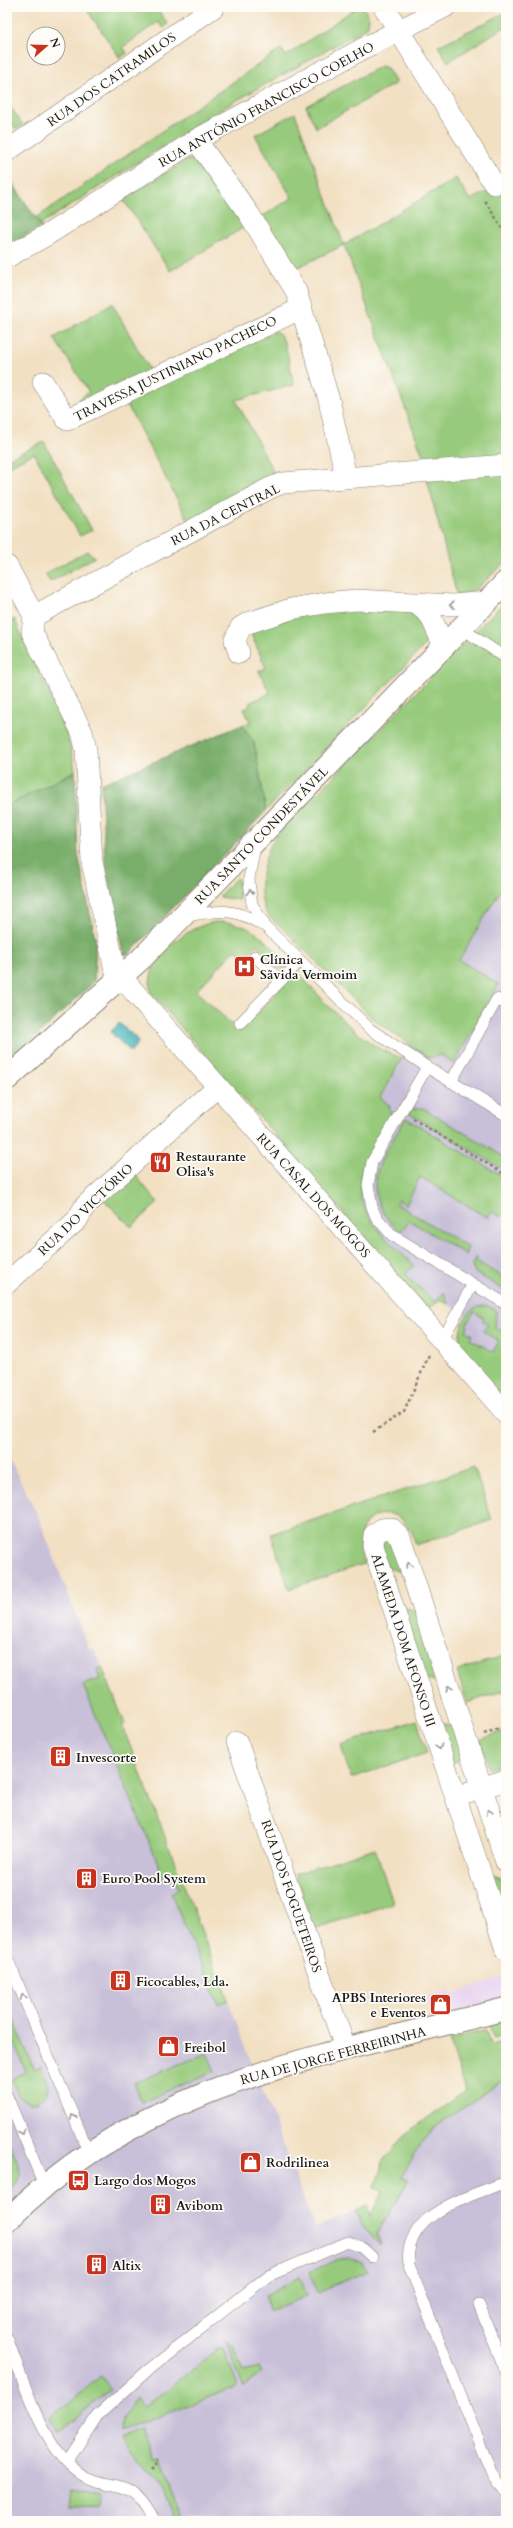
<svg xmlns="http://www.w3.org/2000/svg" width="513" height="2528" viewBox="0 0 513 2528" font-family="Cardo,serif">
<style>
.built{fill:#e7d2ef}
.industrial{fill:#c8bfd8}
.green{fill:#97ca7b;stroke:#5a734c;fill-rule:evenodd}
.forest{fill:#79ae6b;stroke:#4a6544}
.water{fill:#3daeb5;stroke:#2c6568}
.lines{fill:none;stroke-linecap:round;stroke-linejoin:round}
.service-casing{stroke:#877e6f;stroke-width:12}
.minor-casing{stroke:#877e6f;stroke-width:22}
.tertiary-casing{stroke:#877e6f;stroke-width:24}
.path{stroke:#877e6f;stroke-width:2.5;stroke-dasharray:3 3;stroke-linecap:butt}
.service{stroke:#fff;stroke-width:11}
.minor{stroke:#fff;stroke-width:21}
.tertiary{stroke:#fff;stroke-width:22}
.oneway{stroke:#999}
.labels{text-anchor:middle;stroke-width:3.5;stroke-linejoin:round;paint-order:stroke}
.street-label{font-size:13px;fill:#1c1c1c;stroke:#fdfcf7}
.poi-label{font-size:13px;font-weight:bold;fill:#1c1c1c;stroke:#fdfcf7;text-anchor:start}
</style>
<rect width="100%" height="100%" fill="#fdfcf7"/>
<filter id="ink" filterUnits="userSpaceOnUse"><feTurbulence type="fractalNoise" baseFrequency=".025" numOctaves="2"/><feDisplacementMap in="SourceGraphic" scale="8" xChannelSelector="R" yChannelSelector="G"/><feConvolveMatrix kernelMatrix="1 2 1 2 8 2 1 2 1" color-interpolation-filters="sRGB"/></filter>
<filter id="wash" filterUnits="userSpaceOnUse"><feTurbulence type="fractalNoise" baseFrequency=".012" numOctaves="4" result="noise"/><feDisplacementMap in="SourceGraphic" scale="16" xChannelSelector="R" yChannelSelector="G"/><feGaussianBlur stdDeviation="0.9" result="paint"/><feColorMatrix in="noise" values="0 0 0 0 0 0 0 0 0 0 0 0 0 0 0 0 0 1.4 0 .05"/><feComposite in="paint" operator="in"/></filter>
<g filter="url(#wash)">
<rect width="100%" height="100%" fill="#f2e0c2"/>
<path class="built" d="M506,1975V2007L434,2026L425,1997L450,1989L452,1995Z"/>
<path class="industrial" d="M506,881V1400L464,1340L466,1325L470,1318L441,1300L430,1309L328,1197L405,1053Z
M7,1454L38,1516L89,1649L94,1648L102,1667L97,1670L100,1679L83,1685L165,1879L173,1876L179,1889L171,1893L218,2004L228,2000L255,2072L210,2087L7,2213Z
M257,2076L315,2229L367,2206L377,2234L408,2181L401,2177L422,2142L433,2129L506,2078V2521H7V2227L89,2156Z"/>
<path class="green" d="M85,7H156L168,24L163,28L158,22L123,47L127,53L120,58Z
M357,7H363L369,18L368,26L363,30L230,104L41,224L36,218L281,49L286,56Z
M505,13L506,29L504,27L448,62L438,46Z
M381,66L387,68L396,83L316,128L306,106Z
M7,102L23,125L16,129L12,124L7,127Z
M295,113L344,245L456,178L470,200L506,183V460L426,464L344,245L292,270L260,218L292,198L255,135Z
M196,159L248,225L170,271L123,199L187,160Z
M112,303L150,371L81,405L78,400L89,392L54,338Z
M276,331C288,339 290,371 294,385L236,400L275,475L189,522L125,401Z
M44,442L92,530L80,536L34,453L7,467V459Z
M506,471V562L475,590L457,596L427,479Z
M87,551L95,557L50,582L45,574Z
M506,600V881L459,960L498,984L454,1064L441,1055L429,1058L373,1019L279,925C250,910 261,860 275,837Z
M316,610L407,611L421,619L430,636L424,646L266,811L254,742L242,725L250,722L244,709L250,706L249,703L270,693L259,671L266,668L251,634L254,629Z
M15,619C34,671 68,716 75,771L7,806V623Z
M235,879H238L239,900L220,897V895Z
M215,922C252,921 265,940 289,964L283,970L257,945L244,958L236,949L196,991L240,1032L296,971C326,1002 359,1045 402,1058L380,1097L389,1105L391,1114C386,1130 373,1144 366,1160C345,1206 384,1237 414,1265L405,1275L435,1302L444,1292L448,1304L441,1300L427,1309L151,993C143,959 185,927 215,922Z
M415,1108H423L506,1158V1171L408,1113Z
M406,1118L506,1178V1209L501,1217L491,1211L488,1218L420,1177L406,1205L398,1200L395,1203L468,1247L466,1251L467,1255L410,1221L400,1232C355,1190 380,1161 406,1118Z
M133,1172L158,1203L131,1227L103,1199Z
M476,1257L478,1258L476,1261L506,1279V1291L474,1272L472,1264Z
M487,1306L496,1310L495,1329H502V1333H506V1400L462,1349C454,1332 467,1304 487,1306ZM474,1312L484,1318L483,1321L488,1324L483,1331L499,1341L493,1352L470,1339L472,1335L466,1331L468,1326L466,1325Z
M474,1467L492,1520L416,1545L411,1529L409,1530C397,1500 353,1515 362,1546L359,1547L364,1564L289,1589L271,1534Z
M385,1539L393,1540L402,1572L386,1568L381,1541Z
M399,1606L417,1611L440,1682L422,1678Z
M506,1655V1690L467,1703L457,1671Z
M102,1667L125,1724L122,1725L228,2000L218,2004L171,1893L179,1889L173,1877L165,1880L83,1685L100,1679L97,1669Z
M417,1720L427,1753L351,1778L341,1745Z
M440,1723L455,1726L466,1759L451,1764Z
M506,1730V1763L489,1769L480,1740Z
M375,1848L393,1903L314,1929L295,1874Z
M490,1875L505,1878L506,1904L497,1903Z
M7,2004L34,2069L41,2066L48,2084L47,2093L38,2102C21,2107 17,2091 11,2079L26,2072L7,2027Z
M506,2019V2035L493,2038L489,2024Z
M486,2030L490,2045L506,2041V2078L433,2129L422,2142L401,2177L408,2181L377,2234L381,2245L362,2225L356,2211L367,2206L371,2216L382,2191L375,2188L383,2162L404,2135L466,2090L449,2040Z
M207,2053L215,2071L141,2102L134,2083Z
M10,2144C19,2167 28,2175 7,2194V2145Z
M348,2258L362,2262L369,2271L317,2292L310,2272L336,2260Z
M300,2277L307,2296L268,2311L266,2296Z
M226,2340L233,2345L244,2371L259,2367L262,2373L243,2387Z
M215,2348H223L237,2384L236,2387L121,2431L122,2417L136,2398L144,2408L216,2351Z
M101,2376L111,2389L61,2430H57L50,2418Z
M141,2429L153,2461L159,2460L182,2521H176L160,2482L130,2454L121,2437Z
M71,2490L100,2495L97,2506L69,2507Z"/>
<path class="forest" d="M7,175L42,227L7,246Z
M242,725L254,742L266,811L129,954H123L105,861L101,784Z
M75,771L78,854L96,943L94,982L7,1064V806Z"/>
<path class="water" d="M119,1023L135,1037L138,1043L131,1052L110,1032Z"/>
</g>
<g filter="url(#ink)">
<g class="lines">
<defs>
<path id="service" d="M461,628L506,658
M255,845L249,879L250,890L252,904L266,927L370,1029L427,1067L506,1115
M187,916C218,910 234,907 262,925
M255,956L281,981
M240,1023L300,961
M427,1067L372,1162L368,1185L372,1207L376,1217L392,1235L506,1304
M451,1082L497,999L506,1004
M442,1340L473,1284
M7,1958L89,2153
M7,2096L44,2185
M506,2182C469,2197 402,2213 409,2265L491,2472L497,2483L506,2492
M479,2305L506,2372
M7,2338C23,2379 39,2437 72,2467C104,2497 128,2467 154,2521
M67,2462L97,2416L147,2371L268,2276L348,2242L361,2247L372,2257"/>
<path id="minor" d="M384,7L494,184
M196,140L249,214L296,291L329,400L346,477
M7,151L214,7
M7,257L47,235L196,140L364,48L445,7
M43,382L67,420L302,308
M7,566L34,616L32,632L82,732L86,749L92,862L115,970L506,1413
M417,604L430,615L444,646
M34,616L270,488L283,483L506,465
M239,653L235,640L241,627L248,623L291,609L325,603L356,600L453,605L487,602
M7,1283L77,1220L85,1206L217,1087
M237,1742L346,2050
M469,1792L506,1780
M506,1862L400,1537L391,1528L382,1529L374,1535L373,1546L506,1950"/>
<path id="tertiary" d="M7,1079L142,958L506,582
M7,2221C139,2084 330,2054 506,2009"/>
</defs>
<use href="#service" class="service-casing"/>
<use href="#minor" class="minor-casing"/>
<use href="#tertiary" class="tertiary-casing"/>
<path class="path" d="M485,201L506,234
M413,1119L506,1175
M506,1212V1216
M373,1432L404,1412L429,1355
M484,1734L506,1725
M150,2471L157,2464L156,2461"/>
<use href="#service" class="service"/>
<use href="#minor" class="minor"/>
<use href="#tertiary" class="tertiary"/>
</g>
<defs><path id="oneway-chevron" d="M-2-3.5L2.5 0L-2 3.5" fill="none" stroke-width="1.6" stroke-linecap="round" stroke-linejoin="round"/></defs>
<g class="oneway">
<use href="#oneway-chevron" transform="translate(452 605) rotate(178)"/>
<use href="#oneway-chevron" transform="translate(250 892) rotate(-96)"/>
<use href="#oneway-chevron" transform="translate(409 1565) rotate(-108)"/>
<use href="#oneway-chevron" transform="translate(449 1688) rotate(-108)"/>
<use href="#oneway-chevron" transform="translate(439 1747) rotate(72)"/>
<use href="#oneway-chevron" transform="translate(489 1812) rotate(-108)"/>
<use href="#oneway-chevron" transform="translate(23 1997) rotate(-113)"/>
<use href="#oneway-chevron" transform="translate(73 2117) rotate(-113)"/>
<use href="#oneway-chevron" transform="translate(22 2132) rotate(67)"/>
</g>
</g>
<defs>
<symbol id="hospital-square" viewBox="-11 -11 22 22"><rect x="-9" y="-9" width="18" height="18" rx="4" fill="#c8321e" stroke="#fdfcf7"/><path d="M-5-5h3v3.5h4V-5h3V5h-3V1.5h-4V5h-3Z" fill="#fff"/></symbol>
<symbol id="restaurant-square" viewBox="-11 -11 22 22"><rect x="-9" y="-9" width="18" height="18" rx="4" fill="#c8321e" stroke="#fdfcf7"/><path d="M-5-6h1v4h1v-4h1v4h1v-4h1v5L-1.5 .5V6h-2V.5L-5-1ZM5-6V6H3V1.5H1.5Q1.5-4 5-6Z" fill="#fff"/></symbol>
<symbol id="building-square" viewBox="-11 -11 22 22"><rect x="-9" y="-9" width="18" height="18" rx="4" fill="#c8321e" stroke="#fdfcf7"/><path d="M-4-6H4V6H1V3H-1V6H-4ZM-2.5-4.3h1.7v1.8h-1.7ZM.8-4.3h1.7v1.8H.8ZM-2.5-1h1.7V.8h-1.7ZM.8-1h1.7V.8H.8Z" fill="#fff"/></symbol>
<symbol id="shop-square" viewBox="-11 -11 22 22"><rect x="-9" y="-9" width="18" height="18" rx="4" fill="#c8321e" stroke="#fdfcf7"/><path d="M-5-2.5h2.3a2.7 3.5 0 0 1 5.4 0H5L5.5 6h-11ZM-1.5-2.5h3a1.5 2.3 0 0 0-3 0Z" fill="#fff"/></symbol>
<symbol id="bus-square" viewBox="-11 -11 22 22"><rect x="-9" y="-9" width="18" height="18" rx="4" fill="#c8321e" stroke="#fdfcf7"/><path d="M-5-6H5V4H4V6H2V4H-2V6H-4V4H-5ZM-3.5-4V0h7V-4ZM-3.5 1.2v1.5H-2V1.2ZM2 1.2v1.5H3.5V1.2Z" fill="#fff"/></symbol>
</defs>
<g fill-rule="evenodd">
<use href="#hospital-square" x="232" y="954" width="25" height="25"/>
<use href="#restaurant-square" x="148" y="1150" width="25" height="25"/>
<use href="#building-square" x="48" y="1744" width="25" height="25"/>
<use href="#building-square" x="74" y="1866" width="25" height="25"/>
<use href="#building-square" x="108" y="1968" width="25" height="25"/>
<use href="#shop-square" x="428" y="1992" width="25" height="25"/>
<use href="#shop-square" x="156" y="2034" width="25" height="25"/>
<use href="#shop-square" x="238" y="2150" width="25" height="25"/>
<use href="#bus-square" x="66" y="2168" width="25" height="25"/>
<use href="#building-square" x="148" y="2192" width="25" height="25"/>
<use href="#building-square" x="84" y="2252" width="25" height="25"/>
</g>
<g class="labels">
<g class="street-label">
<text transform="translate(111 79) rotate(-35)" y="5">RUA DOS CATRAMILOS</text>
<text transform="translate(266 104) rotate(-29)" y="5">RUA ANTÓNIO FRANCISCO COELHO</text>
<text transform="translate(175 368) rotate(-26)" y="5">TRAVESSA JUSTINIANO PACHECO</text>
<text transform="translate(225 514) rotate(-27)" y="5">RUA DA CENTRAL</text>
<text transform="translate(261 835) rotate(-46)" y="5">RUA SANTO CONDESTÁVEL</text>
<text transform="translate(314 1195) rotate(48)" y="5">RUA CASAL DOS MOGOS</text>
<text transform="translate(85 1209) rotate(-44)" y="5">RUA DO VICTÓRIO</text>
<text transform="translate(404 1640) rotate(72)" y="5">ALAMEDA DOM AFONSO III</text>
<text transform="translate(292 1896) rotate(71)" y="5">RUA DOS FOGUETEIROS</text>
<text transform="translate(333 2055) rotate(-15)" y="5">RUA DE JORGE FERREIRINHA</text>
</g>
<g class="poi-label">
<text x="260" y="964">Clínica<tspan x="260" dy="15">Sãvida Vermoim</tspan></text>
<text x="176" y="1161">Restaurante<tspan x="176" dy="15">Olisa's</tspan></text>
<text x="76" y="1762">Invescorte</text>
<text x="102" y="1883">Euro Pool System</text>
<text x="136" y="1986">Ficocables, Lda.</text>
<text x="426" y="2002" text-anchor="end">APBS Interiores<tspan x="426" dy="15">e Eventos</tspan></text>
<text x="184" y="2052">Freibol</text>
<text x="266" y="2167">Rodrilinea</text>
<text x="94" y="2185">Largo dos Mogos</text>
<text x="176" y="2210">Avibom</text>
<text x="112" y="2270">Altix</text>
</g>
</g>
<rect width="513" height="2528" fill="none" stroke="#fdfcf7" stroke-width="24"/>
<g transform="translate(46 46) rotate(70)"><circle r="19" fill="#fdfcf7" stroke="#a3a29f"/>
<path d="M0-3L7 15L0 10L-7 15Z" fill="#c8321e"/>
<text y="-6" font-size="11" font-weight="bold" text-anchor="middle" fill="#1c1c1c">N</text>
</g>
</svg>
